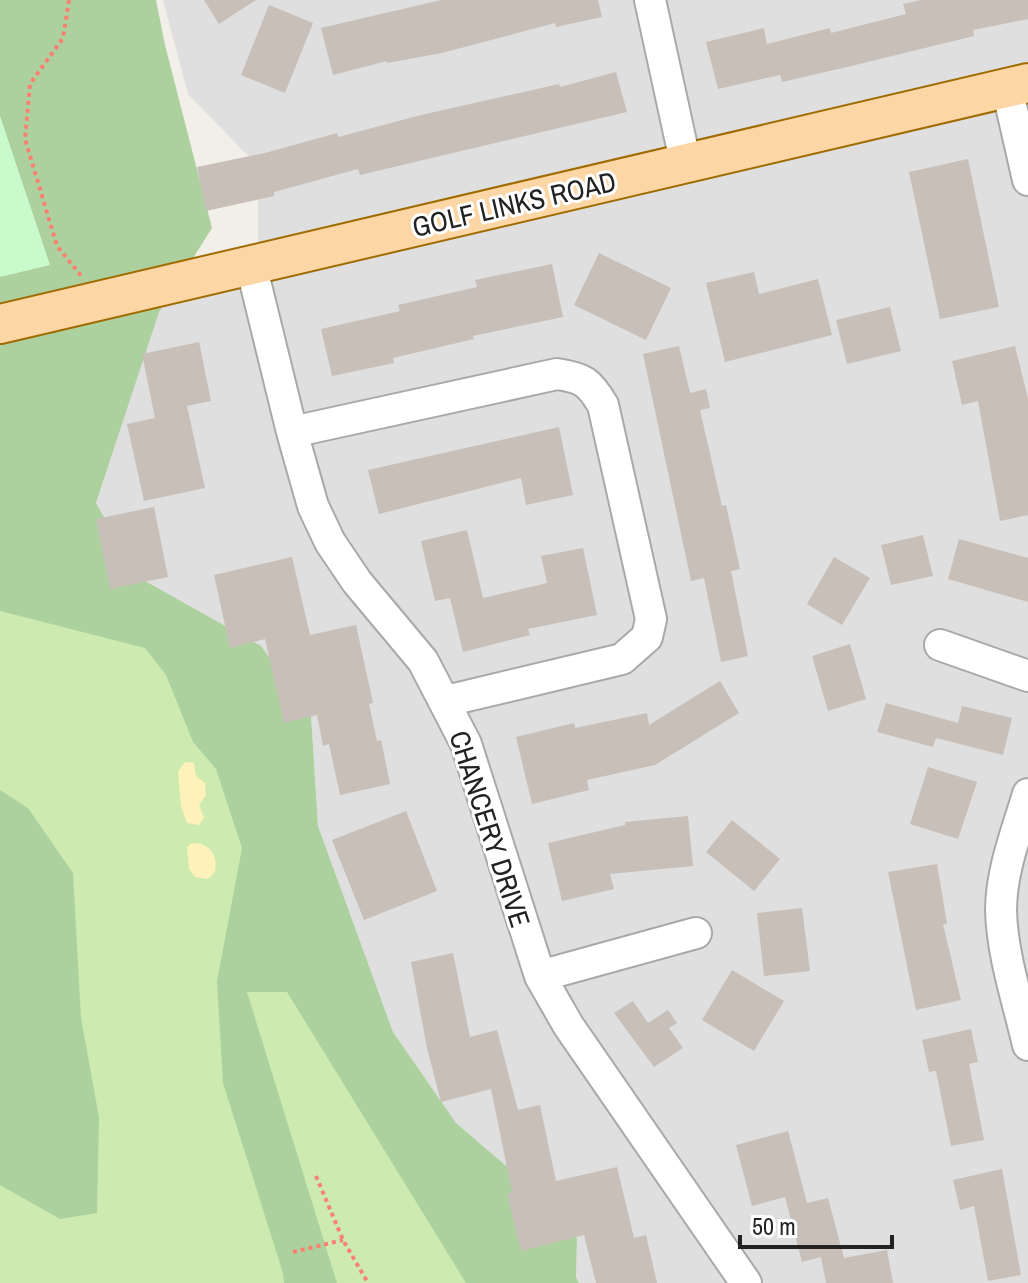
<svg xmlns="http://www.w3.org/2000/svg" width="1028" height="1283" viewBox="0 0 1028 1283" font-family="'Archivo Narrow',sans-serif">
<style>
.residential{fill:#e0dfdf}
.grass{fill:#cdebb0}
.forest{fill:#add19e}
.sand{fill:#fff1ba}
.park{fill:#c8facc}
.building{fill:#c7bfb8}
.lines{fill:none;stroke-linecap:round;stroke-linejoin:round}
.minor-casing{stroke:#a9a9a9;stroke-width:34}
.major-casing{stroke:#a06b00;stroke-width:42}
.path{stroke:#fa8072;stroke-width:4;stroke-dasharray:4 4;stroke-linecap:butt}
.minor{stroke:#fff;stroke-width:30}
.major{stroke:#fcd6a4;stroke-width:38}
.labels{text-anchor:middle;stroke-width:6;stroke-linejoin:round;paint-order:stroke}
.street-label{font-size:28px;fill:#222;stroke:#fff}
</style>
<rect width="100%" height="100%" fill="#f2efe9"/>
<path class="residential" d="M163,0H1028V1283H579L576,1277L577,1237L546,1200L456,1123L393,1032L318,826L311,715L138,577L96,503L163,298L258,256V166L188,94Z"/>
<path class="grass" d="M0,374L82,590L230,664L323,903L520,1283H0Z"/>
<path class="forest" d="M0,0H156L165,45L212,228L159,312L96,503L138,577L261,646L311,715L318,826L393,1032L456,1123L546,1200L577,1238L576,1277L579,1283H466L287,992H247L337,1283H284L283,1273L223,1083L217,981L242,848L216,769L193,742L166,675L145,648L0,611Z
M0,790L28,808L73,873L81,1018L99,1117L97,1213L60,1219L0,1185Z"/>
<path class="sand" d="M185,762L194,763L196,776L205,783L206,795L199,805L204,818L199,825L187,823L181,806L178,771Z
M198,843C212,847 218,857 215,872L208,879L195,877L189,869L187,848L190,844Z"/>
<path class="park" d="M0,116L50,265L0,277Z"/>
<path class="building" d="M204,0H256L219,24Z
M441,0H598L602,17L556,27L555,23L442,53L387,63V61L333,75L321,28Z
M921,0H1028V19L973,30L974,36L847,67L782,82L780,75L718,89L706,42L764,28L767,44L830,28L831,33L906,14L903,4Z
M269,5L313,23L285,93L241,75Z
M616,72L627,112L360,175L358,169L274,192V196L206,211L197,167L265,153L337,133L338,137L421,115L559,84L560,87Z
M968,159L999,307L940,319L909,172Z
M599,253L671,288L646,340L574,305Z
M552,264L563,317L473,336L474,339L393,358L394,363L332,376L321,329L400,311L398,305L477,287L475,280Z
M754,272L759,294L818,279L832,335L725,362L706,283Z
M890,307L901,351L847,364L836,320Z
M199,342L211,401L187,406L205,488L144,501L127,424L155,418L142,354Z
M679,346L690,393L706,389L710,408L700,410L722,506L726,505L740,569L731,571L748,656L721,662L704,578L691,581L643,354Z
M1015,346L1028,398V515L1000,521L978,401L962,405L952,361Z
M559,427L573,495L526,505L521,478L379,514L368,470Z
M154,507L168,577L110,589L96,519Z
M467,530L483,598L547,583L541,556L583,548L597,615L528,629L530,635L463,652L450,598L435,601L421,541Z
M923,535L933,576L891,585L881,545Z
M959,539L1028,558V602L948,579Z
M292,557L310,635L356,625L373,703L369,704L377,741L381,740L390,784L340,795L329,744L323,746L317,715L284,723L265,639L230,648L214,575Z
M834,557L870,578L842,625L807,604Z
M850,644L866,699L828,711L812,656Z
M720,681L739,713L655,765L587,780L589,790L532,804L516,737L574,723L575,728L647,713L649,725Z
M886,703L958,723L962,706L1012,718L1003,755L936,738L933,747L877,732Z
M928,767L977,782L958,839L910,824Z
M406,811L437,891L364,920L332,840Z
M688,816L693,866L610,874L614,889L562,901L548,843L625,825V822Z
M732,820L780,859L754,891L706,852Z
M937,864L947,924H943L961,1000L916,1010L888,872Z
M802,908L810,971L764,976L757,913Z
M453,953L470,1037L497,1030L518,1110L540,1105L556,1181L617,1167L634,1238L646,1235L657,1283H596L584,1235L521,1251L507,1194L512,1192L491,1089L441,1102L427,1048L411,962Z
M732,970L784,1001L754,1051L702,1020Z
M633,1001L648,1023L668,1010L677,1023L669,1028L683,1048L654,1067L614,1013Z
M971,1029L978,1062L969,1064L984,1140L951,1146L936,1071L929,1072L922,1040Z
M788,1131L807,1203L828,1198L844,1258L887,1250L893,1283H826L821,1257L802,1262L785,1197L752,1206L736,1145Z
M1002,1169L1021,1275L988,1281L974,1206L960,1210L953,1180Z"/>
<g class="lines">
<defs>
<path id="minor" d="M650,0L686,165
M1007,88L1028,180
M251,265L292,432L313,506L330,542L357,582L423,661L466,744L540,976L568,1025L746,1283
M292,432L557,374C584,378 589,382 603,405L651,619L647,637L622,659L446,701
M940,645L1028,676
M1028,794C1017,831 1001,871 1001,910C1002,955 1018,1001 1028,1045
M540,976L696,933"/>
<path id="major" d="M0,324L1028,83"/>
</defs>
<use href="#minor" class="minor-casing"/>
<use href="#major" class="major-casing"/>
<path class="path" d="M69,0L63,38L30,84L25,139L57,246L82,277
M316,1176L343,1240L368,1283
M293,1252L343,1240"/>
<use href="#minor" class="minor"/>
<use href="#major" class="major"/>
</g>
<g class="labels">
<g class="street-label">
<text transform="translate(514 204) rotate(-13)" y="10">GOLF LINKS ROAD</text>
<text transform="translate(490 829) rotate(72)" y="10">CHANCERY DRIVE</text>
</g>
</g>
<path d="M740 1235v12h152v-12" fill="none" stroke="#222222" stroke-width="4"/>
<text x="752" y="1235" font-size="24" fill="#222222" stroke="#ffffff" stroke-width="6" paint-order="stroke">50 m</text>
</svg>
